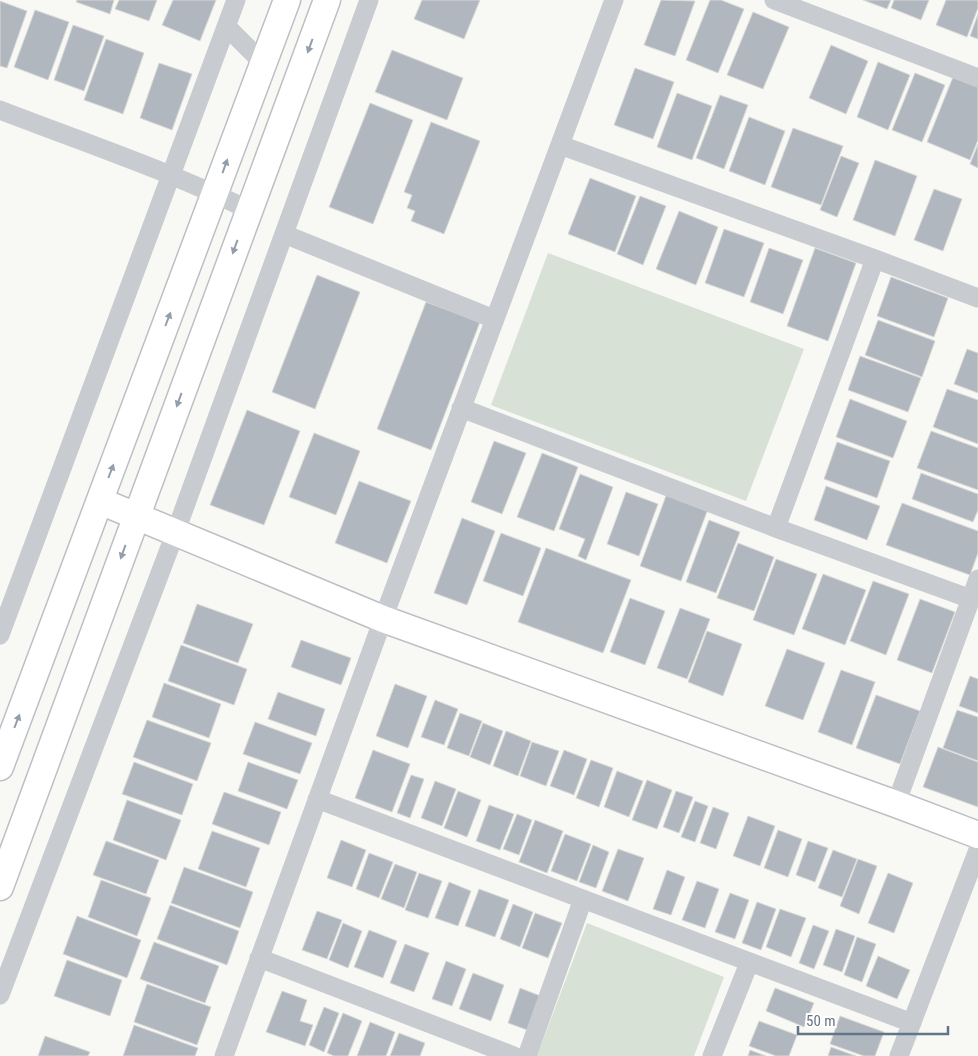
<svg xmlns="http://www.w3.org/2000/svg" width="978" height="1056" viewBox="0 0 978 1056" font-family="'Roboto Condensed',sans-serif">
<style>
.green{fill:#d8e1d6}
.building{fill:#b0b7bf;stroke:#dadad7}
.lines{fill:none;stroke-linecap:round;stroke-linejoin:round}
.secondary-casing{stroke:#bcc0c6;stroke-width:29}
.street{stroke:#c8cbcf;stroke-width:19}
.secondary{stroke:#fff;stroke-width:26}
.oneway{fill:#929eac}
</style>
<rect width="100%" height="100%" fill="#f8f8f5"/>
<path class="green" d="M548,253L804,349L746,501L491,405Z
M587,923L724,977L694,1056H537Z"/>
<path class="building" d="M77,0H114L110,14L76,2Z
M119,0H157L149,21L115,9Z
M173,0H216L200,41L162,25Z
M422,0H480L464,39L414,19Z
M661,0L695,1L675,56L644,45Z
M710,0H721L744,9L718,73L686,60Z
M863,0H891L887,9Z
M894,0H929L921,20L891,8Z
M946,0H978V8L967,37L936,25Z
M0,1L27,11L7,68L0,66Z
M35,10L69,22L48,80L14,67Z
M753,12L789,27L763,89L727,75Z
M978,14V39L970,36Z
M73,25L104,36L84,91L54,80Z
M106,39L144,53L123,114L84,100Z
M831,45L868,61L846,114L809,98Z
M392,50L463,78L447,120L375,92Z
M878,62L910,75L888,130L857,117Z
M159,63L192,74L172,130L140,118Z
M635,68L674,82L653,139L614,125Z
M915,73L945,85L922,142L892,130Z
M953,77L978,87V140L970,160L927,142Z
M677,93L712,106L692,160L657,147Z
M720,95L748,105L724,169L696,158Z
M370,103L413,120L373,224L329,207Z
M749,117L785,131L765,185L729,171Z
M431,122L480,141L444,234L411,221L415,211L407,208L412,195L404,192Z
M793,128L843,146L821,205L771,187Z
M978,144V168L970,164Z
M841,156L859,163L837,217L820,210Z
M875,160L917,176L895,236L853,220Z
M590,178L636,196L615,252L568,234Z
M934,189L962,199L943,251L914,240Z
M640,196L666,206L643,265L617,254Z
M679,211L718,227L696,285L656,269Z
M724,229L764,243L744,297L705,283Z
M769,248L803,260L783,314L750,302Z
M815,248L856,263L828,341L787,326Z
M317,275L360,292L315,409L272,392Z
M891,277L948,298L934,337L877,316Z
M426,302L480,322L431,450L377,429Z
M878,320L935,341L922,377L865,355Z
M967,349L978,353V393L954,384Z
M860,356L921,378L908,412L848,390Z
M947,389L978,400V444L933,427Z
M850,399L907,421L893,458L836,437Z
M247,410L300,431L264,525L210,505Z
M931,431L978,448V490L917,468Z
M314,433L360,451L336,515L289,497Z
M494,441L526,453L502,514L471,502Z
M837,442L890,461L877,498L824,479Z
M542,453L578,467L554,531L517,517Z
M921,473L978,494V510L973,522L912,499Z
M580,474L613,487L586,560L578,556L585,539L559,529Z
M359,481L411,501L387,563L335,543Z
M826,486L880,506L867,540L814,520Z
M626,492L658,504L639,556L607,544Z
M667,493L708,509L681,581L640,566Z
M902,503L978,531V553L970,575L886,545Z
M462,518L495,531L467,605L434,593Z
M709,520L740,532L716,593L686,582Z
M501,533L541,548L523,596L483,581Z
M738,543L774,557L754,611L717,598Z
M546,548L631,580L603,653L518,622Z
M776,559L817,574L794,635L753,620Z
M823,574L866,590L845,645L802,629Z
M873,581L909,594L886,655L850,641Z
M630,598L665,611L645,665L610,652Z
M920,599L955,612L932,673L897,660Z
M197,604L253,624L238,663L183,643Z
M680,608L710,619L687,679L657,668Z
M707,631L742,644L723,696L688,682Z
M301,640L351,658L341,685L291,667Z
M181,645L247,669L234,705L168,681Z
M787,649L825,663L803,720L765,706Z
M841,670L875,682L852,745L818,732Z
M970,676L978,679V713L959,706Z
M164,683L221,704L209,738L152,717Z
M395,684L427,696L408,748L376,736Z
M278,692L325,709L316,736L268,719Z
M876,695L920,711L900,764L856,748Z
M435,700L458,709L444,745L421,737Z
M957,710L978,717V761L943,748Z
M460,713L482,721L469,756L447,748Z
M147,720L211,743L197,781L133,757Z
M255,722L312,743L300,774L243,754Z
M483,723L503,731L490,765L470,757Z
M506,731L531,741L518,776L493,766Z
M532,742L559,751L546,786L520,776Z
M938,747L978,762V807L923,787Z
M373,750L410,764L392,812L355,798Z
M564,750L587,759L574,795L550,786Z
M591,760L613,768L599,807L576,798Z
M134,762L193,784L182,815L122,794Z
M248,762L298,780L287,809L238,791Z
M617,771L643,781L629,817L604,807Z
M411,775L424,779L410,818L397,813Z
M647,780L672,790L657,829L632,820Z
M435,781L456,789L442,826L421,818Z
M458,791L481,800L467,837L444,828Z
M676,791L693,797L679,833L663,827Z
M224,792L281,812L269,845L212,824Z
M127,800L181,820L166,860L113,840Z
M695,801L708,806L695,842L681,837Z
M489,805L514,814L500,850L476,841Z
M713,807L729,813L716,849L700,843Z
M517,814L532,820L519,855L503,849Z
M748,816L775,826L760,866L733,856Z
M535,820L563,831L547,873L519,862Z
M778,830L802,839L788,877L764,868Z
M212,831L260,848L246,887L198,869Z
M565,834L591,844L577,881L551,871Z
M341,840L366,850L352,887L327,878Z
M106,841L159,860L146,894L93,875Z
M808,841L828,848L815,882L796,875Z
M593,845L609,852L596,888L579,882Z
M618,849L644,858L628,901L602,891Z
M833,850L857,859L842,897L818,888Z
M369,853L393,862L379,898L356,889Z
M858,859L877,866L859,914L840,906Z
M395,864L417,872L404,908L381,899Z
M184,867L253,892L240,928L171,903Z
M667,870L685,877L671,915L653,909Z
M419,873L442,881L428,918L405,910Z
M888,873L913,883L894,933L868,923Z
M101,880L151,898L137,936L88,917Z
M697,881L719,889L705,928L682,920Z
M449,882L471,891L458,926L435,918Z
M479,889L509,900L495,937L465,926Z
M730,893L749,900L735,939L715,932Z
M757,902L776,909L761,950L742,943Z
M513,904L533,912L520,947L500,939Z
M170,905L239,931L227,965L157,939Z
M780,909L806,918L791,957L766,947Z
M317,911L342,920L327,959L302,950Z
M535,913L562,923L548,958L522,948Z
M77,916L141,940L127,978L63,954Z
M343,923L362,931L348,968L329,960Z
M813,925L829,931L814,969L799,963Z
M836,929L855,936L842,972L823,965Z
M369,930L397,941L383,978L354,967Z
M857,937L876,944L862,982L844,975Z
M154,942L219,966L205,1003L140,979Z
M405,944L429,953L414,992L390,983Z
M878,956L910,970L897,999L866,986Z
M67,960L122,980L110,1016L54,996Z
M446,961L466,969L452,1006L432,999Z
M473,973L504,985L491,1021L459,1009Z
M147,984L211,1007L197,1045L134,1022Z
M520,988L543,997L530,1031L508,1023Z
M775,988L814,1003L804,1027L766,1011Z
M282,991L307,1000L300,1021L313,1025L305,1046L266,1032Z
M324,1007L339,1013L324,1052L309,1045Z
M343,1013L362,1021L348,1056H334L327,1053Z
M840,1016L884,1032L875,1056H864L830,1044Z
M759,1021L797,1035L789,1056H776L749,1046Z
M370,1022L395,1032L386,1056H357Z
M134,1025L198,1048L195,1056H123Z
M399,1033L425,1043L420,1056H390Z
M45,1036L90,1052L88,1056H38Z
M831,1047L856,1056H828Z
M750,1050L766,1056H748Z"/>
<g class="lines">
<defs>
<path id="secondary" d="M100,501L383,619L896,804L978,835
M0,767L287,0
M0,887L327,0"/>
</defs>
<use href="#secondary" class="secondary-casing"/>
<path class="street" d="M774,0L978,78
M227,27L264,64
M0,110C83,142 169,171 249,210
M560,145L875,259L978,298
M284,234L494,319
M461,408L776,528L971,599
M776,528L875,259
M0,635L236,0
M317,799L912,1023
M896,804L978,579
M259,958L514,1056
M0,995L176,531L369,0
M224,1056L383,619L614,0
M527,1056L583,899
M712,1056L749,963
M899,1056L978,850"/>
<use href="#secondary" class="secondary"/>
</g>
<defs><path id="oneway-solid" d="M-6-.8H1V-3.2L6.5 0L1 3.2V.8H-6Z" transform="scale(1.25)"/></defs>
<g class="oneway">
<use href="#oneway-solid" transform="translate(310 46) rotate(110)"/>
<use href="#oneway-solid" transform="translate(225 166) rotate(-70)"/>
<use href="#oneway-solid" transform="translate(235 247) rotate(110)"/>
<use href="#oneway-solid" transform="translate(168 319) rotate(-69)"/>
<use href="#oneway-solid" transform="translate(179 400) rotate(110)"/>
<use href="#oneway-solid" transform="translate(111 471) rotate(-69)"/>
<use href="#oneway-solid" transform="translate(123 552) rotate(110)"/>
<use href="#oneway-solid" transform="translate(17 721) rotate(-69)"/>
</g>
<path d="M798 1026v8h150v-8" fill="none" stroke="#647489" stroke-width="2.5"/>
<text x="806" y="1026" font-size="15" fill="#647489" stroke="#ffffff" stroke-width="4" paint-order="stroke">50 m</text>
</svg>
